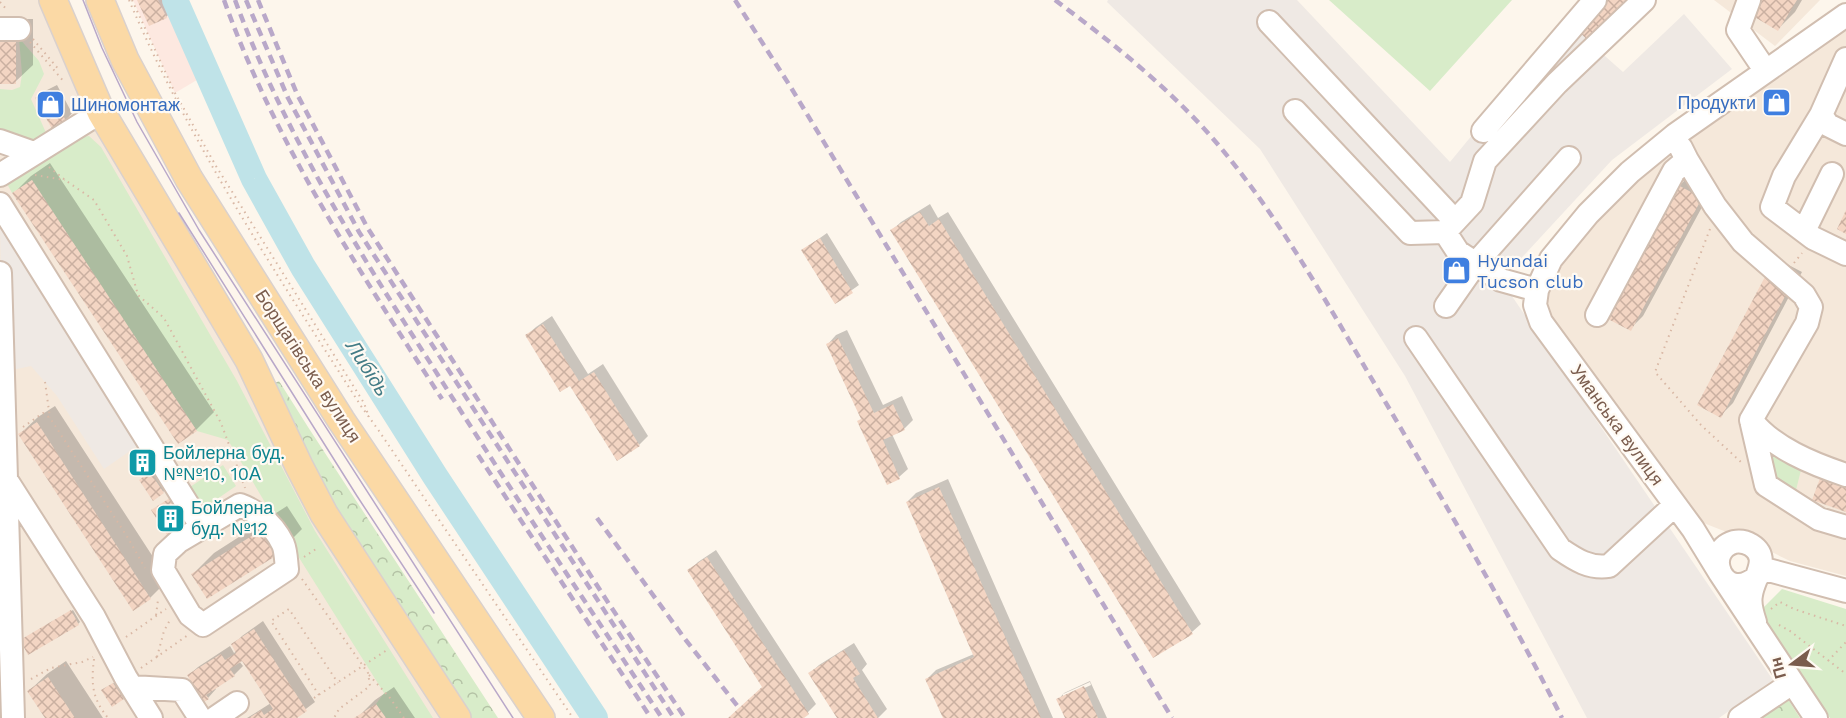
<svg xmlns="http://www.w3.org/2000/svg" width="1846" height="718" viewBox="0 0 1846 718" font-family="'Work Sans',sans-serif">
<style>
.residential{fill:#f5e8da}
.commercial{fill:#fde8e0}
.industrial{fill:#efe9e4}
.green{fill:#d8ecc9}
.forest{fill:url(#forest-crowns)}
.shadow{fill:#0003;fill-rule:evenodd}
.lines{fill:none;stroke-linecap:round;stroke-linejoin:round}
.river{stroke:#bfe3e8;stroke-width:26}
.building{fill:url(#building-cross-hatch)}
.minor-casing{stroke:#d1beb0;stroke-width:26}
.major-casing{stroke:#dad1cd;stroke-width:30}
.path{stroke:#d9b8a5;stroke-width:2;stroke-dasharray:1.5 4.5;stroke-linecap:butt}
.minor{stroke:#fff;stroke-width:22}
.major{stroke:#fbd9a5;stroke-width:27}
.tram{stroke:#b9a8c9;stroke-width:1.5}
.rail{stroke:#b9a8c9;stroke-width:4.5;stroke-dasharray:9 6;stroke-linecap:butt}
.labels{text-anchor:middle;stroke-width:4.5;stroke-linejoin:round;paint-order:stroke}
.shop-label{font-size:18px;fill:#366cbe;stroke:#fffaf3;text-anchor:start}
.street-label{font-size:18px;fill:#7a5c4d;stroke:#fffaf3}
.culture-label{font-size:18px;fill:#0d838f;stroke:#fffaf3;text-anchor:start}
.water-label{font-size:20px;font-style:italic;fill:#437c86;stroke:#fffaf3}
</style>
<defs>
<pattern id="forest-crowns" width="20" height="18" patternUnits="userSpaceOnUse" patternTransform="scale(1.5)"><rect width="20" height="18" fill="#d8ecc9"/><path d="M2 6a3 3 0 1 1 6 0M12 15a3 3 0 1 1 6 0" fill="none" stroke="#b4c2a5"/></pattern>
<pattern id="building-cross-hatch" width="8" height="8" patternUnits="userSpaceOnUse" patternTransform="scale(1.5)"><rect width="8" height="8" fill="#f3d5c3"/><path d="M0 0l8 8M0 8l8-8" fill="none" stroke="#cab0a1"/></pattern>
</defs>
<rect width="100%" height="100%" fill="#fdf6ec"/>
<path class="residential" d="M0,0H48L443,718H0Z
M1714,0H1820L1775,46Z
M1846,23V576L1790,561L1747,540L1701,522L1550,325L1542,291L1553,261L1629,181Z"/>
<path class="commercial" d="M133,0H175L207,74L175,93Z"/>
<path class="industrial" d="M1108,0H1297L1450,162L1583,0H1650L1597,49L1623,72L1684,14L1732,69L1612,160L1501,280L1773,680L1719,718H1587L1405,376L1260,149L1107,2Z
M0,224L140,444L104,469L57,396L31,366L3,372Z"/>
<path class="green" d="M1329,0H1512L1430,91Z
M19,38L39,61L44,74L31,99L47,135L30,144L0,131V89L12,90L20,87L22,74Z
M89,136L101,147L237,381L315,531L433,718H386L376,704L384,693L276,521L228,440L197,431L32,180L12,193L5,180L75,138Z
M1767,449L1802,466L1796,490L1775,483Z
M223,465L236,486L204,508L190,487Z
M1782,589L1846,609V718H1830L1758,613Z"/>
<path class="forest" d="M279,381L308,427L498,718H470L387,591L320,480L275,383Z
M1786,696L1800,718H1757Z"/>
<path class="shadow" d="M139,0H167L172,11L166,17Z
M1764,0H1802L1795,12L1778,29Z
M0,19H33V65L15,82H0Z
M57,85L72,113L66,120L52,127L36,98L43,92Z
M50,163L214,412L196,430L178,442L14,193L31,176Z
M1692,173L1714,185L1643,316L1630,329L1679,186Z
M930,204L938,218L948,212L1201,624L1192,632L892,230L901,222Z
M827,233L859,285L835,302L803,250Z
M1781,261L1802,272L1733,403L1720,416Z
M552,316L588,374L603,364L648,436L639,445L617,459L570,384L527,335L536,327Z
M847,330L883,405L902,396L913,420L905,428L892,434L908,469L899,477L887,483L862,418L828,344L836,335Z
M55,406L168,580L150,598L133,609L20,434L38,417Z
M152,472L165,490L163,492L142,479Z
M948,479L1053,718H944L927,679L936,670L974,654L907,502L916,493Z
M287,506L302,529L281,550L193,574L214,553Z
M716,550L816,704L802,718H729L763,687L689,571L698,562Z
M73,610L80,622L78,624L23,639Z
M263,621L315,702L294,718H247L271,703L242,659L239,661L243,666L234,675L215,687L216,689L208,698L189,675L198,667L230,646L234,653L237,651L233,645L242,636Z
M854,643L867,664L862,670L887,709L878,718H838L810,673L819,665Z
M66,661L103,718H47L29,691L47,674Z
M1090,681L1107,718H1066L1058,700L1064,693ZM1090,682L1091,685L1063,698V694Z
M115,682L124,697L123,698L105,689Z
M394,687L415,718H357L375,700Z"/>
<g class="lines">
<path class="river" d="M175,0L254,179L303,267L435,476L595,718"/>
</g>
<path class="building" d="M137,0H158L167,18L149,26Z
M1602,0H1626L1622,4L1628,9L1593,45L1575,28Z
M1762,0H1797L1778,31L1753,16Z
M0,36H16V84H0Z
M50,90L66,121L52,129L35,98Z
M32,180L197,431L178,444L12,193Z
M1678,185L1702,198L1631,331L1606,318Z
M1846,210V234L1837,229Z
M920,212L929,226L939,219L1193,634L1153,658L890,230Z
M820,238L853,293L835,304L801,250Z
M1767,273L1791,285L1721,418L1697,405Z
M543,324L579,381L594,372L640,446L617,461L570,386L560,392L525,335Z
M838,338L874,413L893,404L905,430L883,440L900,479L887,485L857,421L861,419L826,344Z
M37,422L151,599L133,611L18,434Z
M142,450L154,468L143,476L131,457Z
M150,472L164,493L153,501L139,480Z
M1822,473L1846,481V512L1812,500Z
M939,487L1041,718H943L925,679L974,657L906,502Z
M170,498L188,527L169,538L151,510Z
M266,527L282,552L207,599L191,574Z
M707,557L809,714L804,718H728L762,687L687,570Z
M71,610L79,625L28,655L20,640Z
M254,629L307,711L297,718H249L261,710L264,715L273,709L242,661L230,669L235,676L206,695L209,699L204,702L187,675L221,654L225,660L236,653L231,644Z
M844,650L860,674L853,678L878,718H837L808,673Z
M48,677L75,718H45L27,691Z
M113,683L124,699L112,707L101,690Z
M1084,686L1098,718H1065L1056,699Z
M376,704L386,718H354Z"/>
<g class="lines">
<defs>
<path id="minor" d="M1749,0L1738,30L1765,70
M1269,22L1455,221
M0,29H19
M1846,59L1821,115L1828,125L1846,134
M1295,111L1410,233L1445,232L1472,203L1485,161L1557,83L1644,0
M1821,115L1784,176L1772,207L1813,238L1846,254
M1483,131L1595,0
M0,141L34,153
M1687,160L1715,206L1743,242L1804,295L1811,307L1807,323L1751,420L1766,485L1819,519L1846,527
M0,175L101,112
M0,204L201,526
M1804,231L1832,174
M1445,232L1458,252L1501,280L1537,290
M0,273L13,718
M1446,306L1476,263L1569,158
M1597,315L1674,171L1687,160L1681,148
M1416,338L1560,549C1576,560 1590,569 1609,566L1675,505
M1751,420C1773,448 1813,464 1846,475
M7,481L94,617L126,678L151,718
M240,505C259,512 274,526 283,544C286,551 286,561 287,569L203,625L190,615L163,570L165,554L179,541Z
M1761,568L1846,591
M1755,622C1752,613 1749,604 1751,595C1753,578 1772,558 1751,545C1746,542 1739,541 1734,542C1701,552 1724,605 1757,577
M132,687L182,690L200,718
M215,718L237,703
M1740,718L1792,683
M1816,718L1720,573L1693,529L1541,322L1535,305L1537,290L1551,259L1588,214L1630,172L1675,135L1846,15"/>
<path id="major" d="M53,0L101,112L249,360L299,466L324,514L457,718
M100,0L125,60L189,179L341,420L541,718"/>
</defs>
<use href="#minor" class="minor-casing"/>
<use href="#major" class="major-casing"/>
<path class="path" d="M129,0C190,144 277,275 361,406L379,431L573,718
M132,0L175,93L216,166L364,403L369,417
M0,2L7,10
M33,39L60,71
M30,42L65,83
M49,167L65,180L94,200L127,256L138,295L164,318L221,423L245,488
M35,175L65,180
M1710,229L1655,372L1701,425L1742,463
M1794,263L1802,253
M45,382L50,418
M23,427L43,413L50,418L128,538L145,568
M304,557L319,547
M302,579L368,673L370,686L339,709L334,718
M1771,609L1780,602L1794,609L1846,626
M156,615L158,600
M1779,625L1790,631L1846,674
M126,637L166,609
M157,657L164,631L171,618
M94,659C91,684 92,698 108,718
M1828,661L1846,642
M141,668L188,635
M369,675L390,698L404,718
M31,679L51,668L82,662L93,657
M319,695L271,621L289,609L338,683
M314,698L387,650"/>
<use href="#minor" class="minor"/>
<use href="#major" class="major"/>
<path class="tram" d="M83,0L102,48L137,122L199,230L513,718
M179,213L357,496L434,613"/>
<path class="rail" d="M224,0C275,143 360,272 442,399
M235,0C283,130 356,248 431,364C506,483 584,600 662,718
M246,0L288,98L359,232L674,718
M258,0L297,94L367,227L609,604L685,718
M735,0L790,86L1172,718
M1055,0C1109,40 1163,83 1208,133C1275,209 1325,300 1376,386C1440,495 1505,605 1562,718
M478,455L651,718
M597,518L685,639L739,708"/>
</g>
<defs>
<symbol id="shop-square" viewBox="-11 -11 22 22"><rect x="-9" y="-9" width="18" height="18" rx="4" fill="#3f7fe0" stroke="#fffaf3"/><path d="M-5-2.5h2.3a2.7 3.5 0 0 1 5.4 0H5L5.5 6h-11ZM-1.5-2.5h3a1.5 2.3 0 0 0-3 0Z" fill="#fff"/></symbol>
<symbol id="building-square" viewBox="-11 -11 22 22"><rect x="-9" y="-9" width="18" height="18" rx="4" fill="#0f9aa8" stroke="#fffaf3"/><path d="M-4-6H4V6H1V3H-1V6H-4ZM-2.5-4.3h1.7v1.8h-1.7ZM.8-4.3h1.7v1.8H.8ZM-2.5-1h1.7V.8h-1.7ZM.8-1h1.7V.8H.8Z" fill="#fff"/></symbol>
</defs>
<g fill-rule="evenodd">
<use href="#shop-square" x="1760" y="86" width="33" height="33"/>
<use href="#shop-square" x="34" y="88" width="33" height="33"/>
<use href="#shop-square" x="1440" y="254" width="33" height="33"/>
<use href="#building-square" x="126" y="446" width="33" height="33"/>
<use href="#building-square" x="154" y="502" width="33" height="33"/>
</g>
<g class="labels">
<g class="shop-label">
<text x="1756" y="109" text-anchor="end">Продукти</text>
<text x="71" y="111">Шиномонтаж</text>
<text x="1477" y="267">Hyundai<tspan x="1477" dy="21">Tucson club</tspan></text>
</g>
<g class="street-label">
<text transform="translate(308 366) rotate(57)" y="6">Борщагівська вулиця</text>
<text transform="translate(1617 425) rotate(54)" y="6">Уманська вулиця</text>
</g>
<g class="culture-label">
<text x="163" y="459">Бойлерна буд.<tspan x="163" dy="21">№№10, 10А</tspan></text>
<text x="191" y="514">Бойлерна<tspan x="191" dy="21">буд. №12</tspan></text>
</g>
<g class="water-label">
<text transform="translate(368 368) rotate(57)" y="7">Либідь</text>
</g>
</g>
<g transform="translate(1792 664) rotate(254)" stroke="#fffaf3" stroke-width="4.5" paint-order="stroke">
<path d="M0-4.5L10 22L0 15L-10 22Z" fill="#7a5c4d"/>
<text y="-9" font-size="16" font-weight="bold" text-anchor="middle" fill="#7a5c4d">Пн</text>
</g>
</svg>
